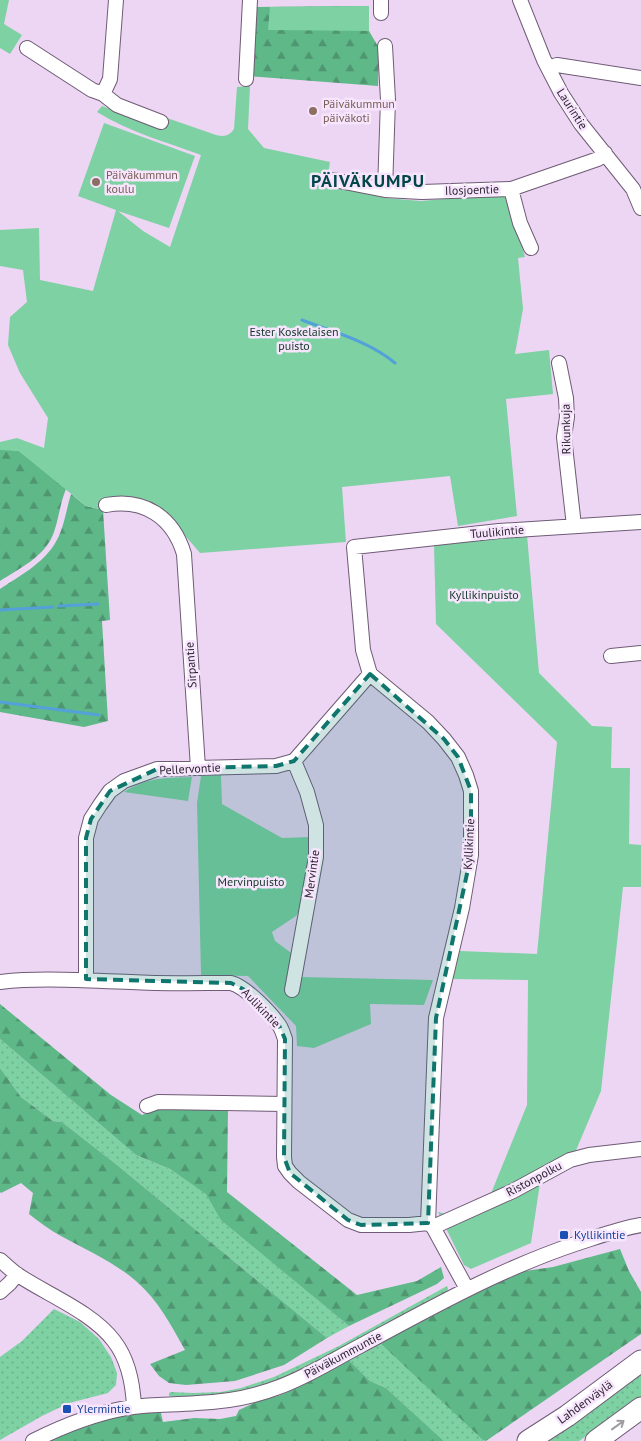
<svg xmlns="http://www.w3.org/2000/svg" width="641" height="1441" viewBox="0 0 641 1441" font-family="'PT Sans',sans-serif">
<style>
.grass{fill:url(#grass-dots)}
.forest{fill:url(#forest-firs)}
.park{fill:#7dd1a2}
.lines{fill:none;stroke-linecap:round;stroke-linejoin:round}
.stream{stroke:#53a1d8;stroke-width:3}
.minor-casing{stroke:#6f5b75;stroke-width:16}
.highway-casing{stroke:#6f5b75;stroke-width:23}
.minor{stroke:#fff;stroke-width:14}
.highway{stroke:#fff;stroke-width:21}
.oneway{stroke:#a09ca2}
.marked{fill:#0f766e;fill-opacity:0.2;stroke:#0f766e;stroke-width:4;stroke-dasharray:10 6;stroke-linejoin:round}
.education-dot{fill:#8d6e63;stroke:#f7e5fd;stroke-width:2}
.transit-dot{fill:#1a4fb4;stroke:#f7e5fd;stroke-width:2}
.labels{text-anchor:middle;stroke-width:5;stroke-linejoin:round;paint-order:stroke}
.education-label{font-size:12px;fill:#785e54;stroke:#f7e5fd;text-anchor:start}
.street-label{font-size:12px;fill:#2d2430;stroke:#f7e5fd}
.park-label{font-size:12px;fill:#113825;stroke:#f7e5fd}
.transit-label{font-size:12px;fill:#164399;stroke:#f7e5fd;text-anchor:start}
.district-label{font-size:18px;font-weight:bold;letter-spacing:1px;fill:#024648;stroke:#f7e5fd}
</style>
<defs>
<pattern id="grass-dots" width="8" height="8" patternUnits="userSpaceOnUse" patternTransform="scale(1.25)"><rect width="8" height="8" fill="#7dd1a2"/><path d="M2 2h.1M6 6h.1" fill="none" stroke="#6cb38c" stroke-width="1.8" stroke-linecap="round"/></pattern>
<pattern id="forest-firs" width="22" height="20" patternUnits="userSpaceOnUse" patternTransform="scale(1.25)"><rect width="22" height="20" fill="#5eb888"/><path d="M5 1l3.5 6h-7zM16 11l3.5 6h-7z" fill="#4e9570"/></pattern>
</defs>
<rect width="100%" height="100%" fill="#ecd6f4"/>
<path class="grass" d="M0,1039L136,1155L170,1169L207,1194L222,1220L349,1326L327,1338L117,1165L62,1122L53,1121L21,1097L0,1068Z
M447,1286L448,1290L446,1292C415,1310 384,1327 352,1344C313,1365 274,1387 230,1395C210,1398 189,1398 169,1396V1393L171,1392L193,1393L221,1392L241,1388L274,1377L339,1346Z
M54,1309L80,1322L99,1339L111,1357L117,1373L116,1385L108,1393L69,1403L42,1416L0,1440V1357L22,1341Z
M380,1343L485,1441H444L386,1388L370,1381L349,1360Z
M641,1372V1398L639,1400L579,1441H543Z"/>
<path class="forest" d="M369,6V31L379,48L378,86L249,76L251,7Z
M2,449L19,451L66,489C60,503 59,518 54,532C46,556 20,568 0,581V450Z
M71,494L86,506L103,510L110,620L102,621L108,721L84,727L0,712V589C18,577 42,564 54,545C64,530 66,510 71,494Z
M0,1004L111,1095L142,1115L174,1103L228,1109L227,1192L357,1295L417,1281L441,1267L444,1278L437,1284L349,1326L221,1220L206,1194L170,1169L136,1155L0,1039Z
M0,1068L21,1097L53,1121L62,1122L117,1165L327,1338L284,1365L235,1381L186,1385L169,1383L159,1376L150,1364L185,1350C171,1325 158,1300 136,1281C114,1262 86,1250 61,1236C50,1230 39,1222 29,1214L33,1193L21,1183L1,1193L0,1192Z
M620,1249L629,1271L641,1292V1334L486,1441L483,1440L380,1343L477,1293L525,1271L553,1267Z
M349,1360L370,1381L386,1388L444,1441H33L72,1423L159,1405L163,1422L194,1418L220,1419L236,1416L239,1410L256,1402L281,1395Z"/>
<path class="park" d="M0,0H9L4,24L22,35L10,54L0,48Z
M369,6V31L268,30L270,7Z
M250,86L248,129L264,148L330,162L326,188H364L385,193V198L421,201L501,194L507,197L525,257L518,258L523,309L515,354L549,350L553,394L506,399L517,516L458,526L450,476L342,487L346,542L200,553L164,511L130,497L108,500L103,510L86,506L19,451L0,450V442L17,438L44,448L48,418L20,373L8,345L10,317L27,302L23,270L0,266V230L39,228L40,280L93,291L116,210L78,196L104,123L195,156L169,228L118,211L143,231L170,247L201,155C166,142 129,132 97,112L102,106L163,129L167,118L216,135C225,137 229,136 234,129L237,87Z
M527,535L539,673L592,726L612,727L611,768H630L629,844L641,845V887H623L601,1091L569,1167L540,1183L531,1243L471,1269L464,1265L438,1212L450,1215L490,1196L527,1105L528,980L452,979L460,951L537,954L557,742L436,624L434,544Z
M221,775L222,804L282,838L310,837L313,843L299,911L296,916L272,932L275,941L294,955L300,977L433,980L424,1005L370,1004L371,1024L314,1048L297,1046L296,1026L248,976L201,975L197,803L201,776Z
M192,777L188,801L124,792C148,777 164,778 192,777Z"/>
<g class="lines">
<path class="stream" d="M302,320C333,332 369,341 395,363
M59,606L98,604
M0,610L53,607
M0,702L99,715"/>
<defs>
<path id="minor" d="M116,0L110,79L103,94L117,105L161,122
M520,0L544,60L561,93L581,124L633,189L641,208
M381,13V0
M27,48L92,90L103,94
M548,68L557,65L641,78
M246,79L250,0
M334,180L385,190L422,192L511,189L598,159L605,153
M511,189L520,223L531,248
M385,190L388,100L385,46
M559,363L566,398L567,417L564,437L574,526
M106,505C144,498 173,517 184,554L198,768
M611,656L641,653
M86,979V838L91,819L100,805L110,791L124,781L157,769L276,766L294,761L370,674
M0,982C44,977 87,981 131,982C164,984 198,983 231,983C246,987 270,1012 279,1025C282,1029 283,1034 285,1039L284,1157L285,1166L290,1173L299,1182L348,1220L361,1225H409L428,1223
M292,990L316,857V825L307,792L294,761
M147,1106L158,1102L284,1104
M433,1227L513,1191L570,1160L589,1155L641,1149
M0,1260C6,1265 12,1271 18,1275C48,1295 92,1312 114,1341C128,1359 133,1384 134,1407
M467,1289L433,1227L428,1223L436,1018L462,908L471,855V791L466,775L458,757L444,739L428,722L370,674L363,650L354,547L499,531L641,522
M0,1292L10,1283L17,1274
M33,1441C65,1425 97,1412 133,1407C154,1404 176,1405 197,1403C225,1402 253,1397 279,1387C307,1377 333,1360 360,1346C431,1308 498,1270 575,1244C597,1237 618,1229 641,1225"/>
<path id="highway" d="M528,1441L567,1416L641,1361
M596,1441L641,1408"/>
</defs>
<use href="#minor" class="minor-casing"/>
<use href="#highway" class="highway-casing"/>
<use href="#minor" class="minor"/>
<use href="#highway" class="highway"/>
</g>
<defs><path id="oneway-shaft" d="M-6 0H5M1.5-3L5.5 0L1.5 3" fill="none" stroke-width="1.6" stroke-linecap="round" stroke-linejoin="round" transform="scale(1.25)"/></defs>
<use class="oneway" href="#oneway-shaft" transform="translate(618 1425) rotate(-36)"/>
<path class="marked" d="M370,674L444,739L458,757L471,791V855L436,1018L428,1223L361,1225L348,1220L290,1173L284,1157L285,1039L278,1023L243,989L231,983L86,979V838L91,819L110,791L157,769L276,766L294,761Z"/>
<g class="education-dot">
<circle cx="313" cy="111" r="5"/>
<circle cx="96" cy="182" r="5"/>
</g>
<g class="transit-dot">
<rect x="559" y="1230" width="10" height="10" rx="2.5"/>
<rect x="62" y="1404" width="10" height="10" rx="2.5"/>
</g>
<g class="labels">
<g class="education-label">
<text x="323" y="108">Päiväkummun<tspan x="323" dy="14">päiväkoti</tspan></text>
<text x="106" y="179">Päiväkummun<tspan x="106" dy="14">koulu</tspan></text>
</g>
<g class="street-label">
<text transform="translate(572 109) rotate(57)" y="4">Laurintie</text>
<text transform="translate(472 190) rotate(-2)" y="4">Ilosjoentie</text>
<text transform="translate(566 429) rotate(-91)" y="4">Rikunkuja</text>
<text transform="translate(497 532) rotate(-5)" y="4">Tuulikintie</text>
<text transform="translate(191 665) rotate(-94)" y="4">Sirpantie</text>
<text transform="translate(190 769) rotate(-3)" y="4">Pellervontie</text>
<text transform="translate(469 844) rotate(-87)" y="4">Kyllikintie</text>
<text transform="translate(312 874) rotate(-82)" y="4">Mervintie</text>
<text transform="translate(261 1008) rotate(46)" y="4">Aulikintie</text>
<text transform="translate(534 1179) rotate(-28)" y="4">Ristonpolku</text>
<text transform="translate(343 1355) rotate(-28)" y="4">Päiväkummuntie</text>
<text transform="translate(585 1402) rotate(-36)" y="4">Lahdenväylä</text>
</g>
<g class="park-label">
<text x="294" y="336">Ester Koskelaisen<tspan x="294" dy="14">puisto</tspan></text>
<text x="484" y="599">Kyllikinpuisto</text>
<text x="251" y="886">Mervinpuisto</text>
</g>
<g class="transit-label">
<text x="574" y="1239">Kyllikintie</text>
<text x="77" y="1413">Ylermintie</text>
</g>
<g class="district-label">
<text x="368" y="187">PÄIVÄKUMPU</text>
</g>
</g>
</svg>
